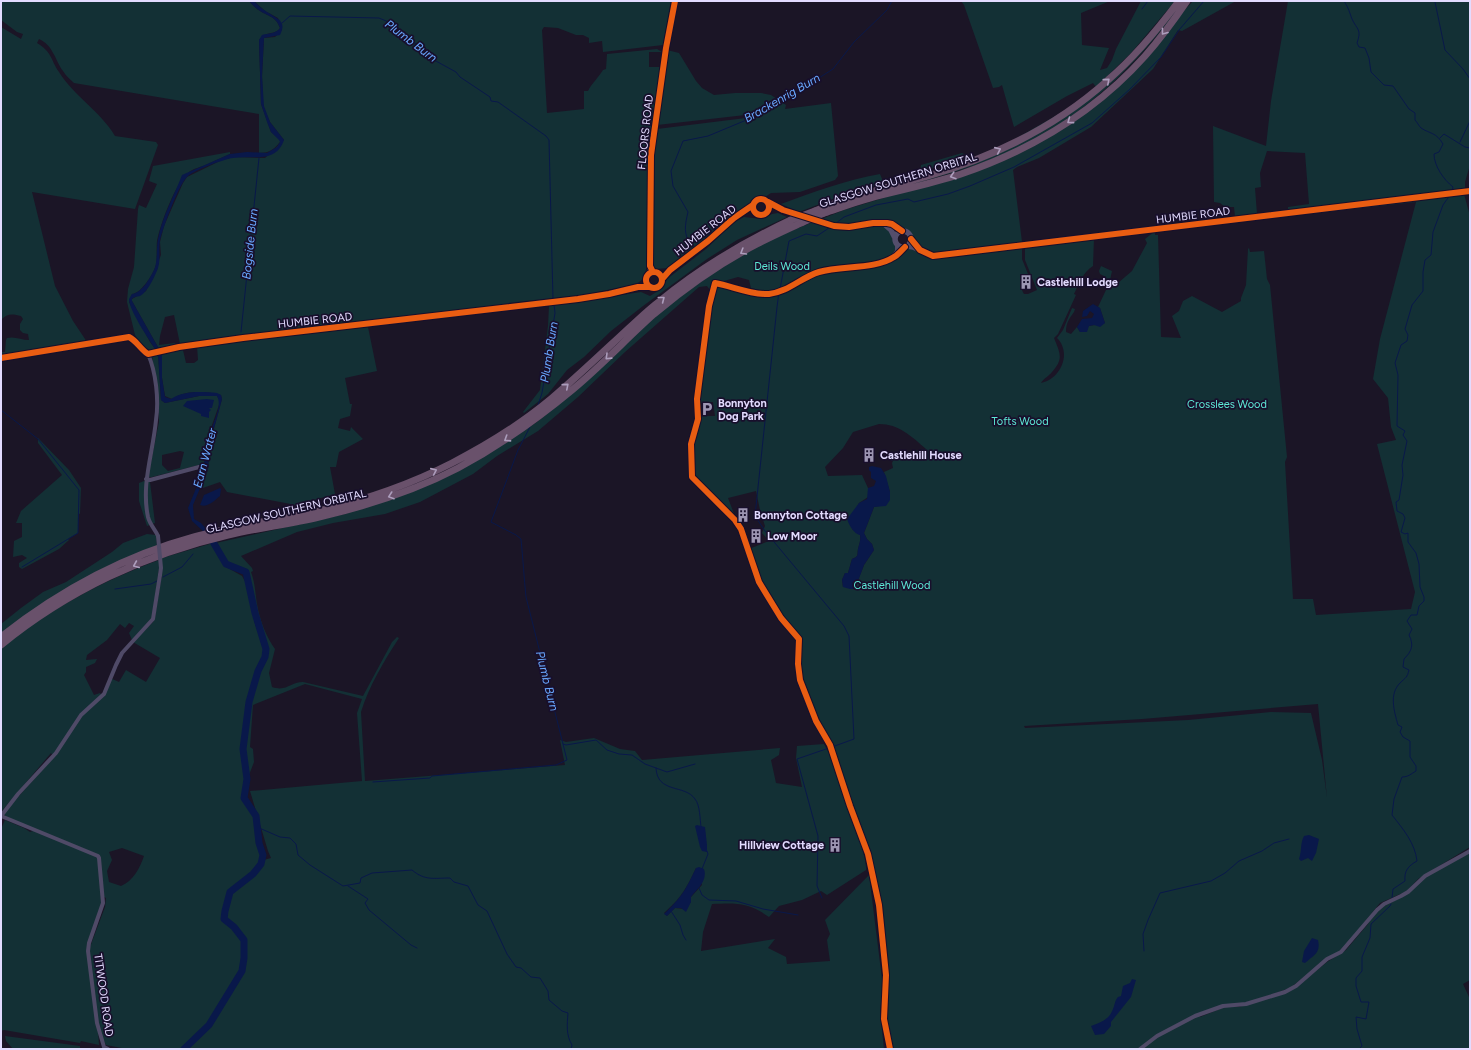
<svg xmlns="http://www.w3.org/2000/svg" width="1471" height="1050" viewBox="0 0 1471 1050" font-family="Figtree,sans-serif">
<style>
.green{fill:#133035;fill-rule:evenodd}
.water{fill:#09184a}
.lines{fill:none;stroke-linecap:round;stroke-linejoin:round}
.stream{stroke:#09184a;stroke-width:1}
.river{stroke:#09184a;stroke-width:7}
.street{stroke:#4f4a67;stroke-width:4}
.secondary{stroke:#544e6c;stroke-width:5.5}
.highway{stroke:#69516b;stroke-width:7}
.street-bridge{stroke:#4f4a67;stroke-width:4}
.highway-bridge{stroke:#69516b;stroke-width:7}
.cycleway-casing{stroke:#180f2c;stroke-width:8}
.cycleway{stroke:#e95d12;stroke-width:6}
.oneway{stroke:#ac9dbc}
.labels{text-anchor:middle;stroke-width:3.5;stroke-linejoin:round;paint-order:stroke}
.street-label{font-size:11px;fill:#e3dbff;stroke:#180f2c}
.park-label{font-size:11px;fill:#5de9d6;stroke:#180f2c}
.poi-label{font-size:11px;font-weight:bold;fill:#e3dbff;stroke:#180f2c;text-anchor:start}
.water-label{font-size:12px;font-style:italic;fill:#69a8ff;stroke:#180f2c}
</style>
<rect width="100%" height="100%" fill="#1b1526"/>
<path class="green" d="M1,1H249C251,3 253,6 256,8C265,16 276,15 280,28C276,34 270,32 265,35C263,36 261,38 259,40L261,104L271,132L280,140V142C274,150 268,153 259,153V114L74,83C70,79 66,76 63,71C55,60 53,45 39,39L37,43C53,53 50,59 59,72C74,96 101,112 115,136L156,142L158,145L135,209L32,192L55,286L73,321L87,342L1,355V352H5L6,340L7,338C15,336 21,340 29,340L28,334L23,333L20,330V324L23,319L21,316C13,314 7,313 1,320V27L21,39L23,34L17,32L1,20Z
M254,1H671L663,45L603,52L602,41L589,43V38L583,35H576L558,28L544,27L542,30L547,113L584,109V91H588C592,83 599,77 603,70L606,69L607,54L657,49L662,52L663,57L648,159L647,257C646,271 647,281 632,285L582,295L180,344L174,315L165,317L160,336L159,345L175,343L176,345L159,349L132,301V299L146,291L161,255L160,242L164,226L183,183L187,177L222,160L234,157L265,158L284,140L270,122L263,106L262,76L264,38L275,37L282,30L278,18L265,11ZM649,52H662L660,67H649Z
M961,1H1110L1081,13L1082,45L1109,48L1100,70L1107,68L1112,60L1116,49L1141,1H1175L1131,53L1096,87L1093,83L1067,96L1014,127L1002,85L999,87L993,88L964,5Z
M1182,1H1184C1127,78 1067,133 976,165C941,177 906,186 871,196L973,163L1099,91Z
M1193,1H1236L1182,31L1178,30L1153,69L1091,127L1039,158L1017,167L1013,170L1022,242L932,253C918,248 918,242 910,232C909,231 891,221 889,220C878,217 867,223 856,224C843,226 831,223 819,220L844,210L989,166L1098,104Z
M1288,1H1470V165L1465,182V190L1288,211V207L1309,204L1305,153L1267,151L1260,173L1261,187L1255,188L1257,214L1235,217L1234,207H1225L1220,203L1214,202L1213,126L1266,146L1271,101Z
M667,50L679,53L696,81L702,88L714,95L735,93H761L771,95L786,105L785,109L831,103L838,176L835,180L800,192L771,193L765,197L756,198L749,205L733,215L684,257L668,268L656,269L653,267L651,262L652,163L657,129L762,116L763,113L657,125Z
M230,152V154C223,157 216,160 208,164C202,167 194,168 189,172C175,184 161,222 157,241C156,250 158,260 155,268C152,276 141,293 132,294L129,302L150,342L156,350L149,351L146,350L135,335L127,302L128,289L134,267L138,209L139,205L146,208L157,184L149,181L153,166Z
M962,153L968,156L920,172L921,165Z
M880,174L882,179V184L843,195L799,212L781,204C814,192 846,180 880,174Z
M1464,194L1470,216V847L1418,879L1407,891L1380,903L1341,951L1322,963L1290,988L1244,1004L1224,1005L1198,1014L1200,1017L1225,1007H1239L1279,995L1295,988L1327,962L1346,950L1368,924L1371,918L1384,906L1394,901L1427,876L1470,852V980L1463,984L1469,997H1470V1049H892L885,1019L887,988L880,907L857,819L850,804L842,777L800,677V636L783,619L758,578L749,549L769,541L762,533L765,526L760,510L756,491L728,498L736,519L693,476L692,445L698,428L700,416H715L713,402L699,403L710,309L716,286L719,285C739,290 760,299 781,294L811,278L828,272L888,262L907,248C917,249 922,257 932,258L1022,247V259L1028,274H1023C1020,280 1020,288 1024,294H1028L1037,290L1025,260V249L1026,247L1094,238L1093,266C1083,272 1079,284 1074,294L1076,295L1058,334L1054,338C1060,353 1064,359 1052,372C1049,376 1043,379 1041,383C1061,379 1072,353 1057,338L1063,330L1072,308L1075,309L1074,312C1069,319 1066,323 1066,332L1071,334L1077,327L1080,332L1089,326L1105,323L1100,308L1098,307L1106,290L1112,289L1104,284L1106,277L1100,274L1099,271L1101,266L1112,271L1110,280L1118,283L1132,271L1147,243L1145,239L1155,231V235H1158L1161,337L1181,338L1172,316L1179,311L1183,301L1192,296L1222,312L1241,301V298L1246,285L1248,249L1249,248L1250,252L1264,251L1267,279L1270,285L1287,457L1285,462L1293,599H1313L1316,615L1411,609L1415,592L1377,444L1396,440L1391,427L1388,398L1373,379L1380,339L1416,202L1309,214V213ZM879,424C899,424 911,436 926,449L903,453L902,451L889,454L891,461H893L892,463L893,468L884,472L890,492L879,506L874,507L864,533L867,539L872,544L874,550L864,565L856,585L843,587L842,580L845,573H848L852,559C859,556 857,556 858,549C859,544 861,541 860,535L852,529V526L849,523L859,503L868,497V488L862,475L828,476L825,467L843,448L853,432ZM1318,704L1327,798L1322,760L1311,713L1271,712L1188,720L1025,728L1024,726L1142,719Z
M778,213L787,217L737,240L707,259L643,306L611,331L584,357L567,370L548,394L524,413L523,412L540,390L548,326L549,306L641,292L650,296L663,288L667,279L706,249L733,223L744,217L762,219L772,214Z
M813,222C820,224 827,228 834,228C850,228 876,219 889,229L896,249L891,255L883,260L822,267C806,272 790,288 774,291C767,292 758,290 751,288L749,280L738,277L724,281L711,282L710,290L707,286L699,287L625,352L578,397L538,431L497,456L473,474L420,502L385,514L333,523L297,532L241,556L252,568L253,571L251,572C256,586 255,596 258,609C261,623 267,638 275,649L269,673L272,687C287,692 290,682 303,682L363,696L392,642L397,637L399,638C384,661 369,686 361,712L365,781L565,765L560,740L566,742L594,738L620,749L635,751L642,760L780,748L779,755L771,760L776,783L802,787L796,758L797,746L824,744C826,748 829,753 831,757C838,771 869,860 866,870L827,895L821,891L802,900L779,906L769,917C748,902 736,903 712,904L703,932L701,951L775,939L768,948L786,957L787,964L830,961L827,940L830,934L825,920L869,875L883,987L880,1011L884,1049H127L106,1045L98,1030L99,1045L81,1041L80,1043L4,1030L1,1031V829L5,820L24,828L30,832L33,831L4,815L9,807L54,757L51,753L1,812V648C48,610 102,581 159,560V570L152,618L132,640L129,633L134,626L129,623L125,628L120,624L107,640L87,655L86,660L97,659L95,663L86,667V672L84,675L94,695L100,693L102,696L110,678L119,682L126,670L146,682L160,658L133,642L153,622L155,617L162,574V558L213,543L222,562L228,568L242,576L246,583L255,624L265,650L264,656L265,657L267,646L256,613L252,590L246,571L227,563L224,559L216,543L345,514L490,453L537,422L561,402L666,307L716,271L769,240ZM305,684L362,699L357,713L362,781L250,791L268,851L271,858L260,861L261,857L257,844L255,821L253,814L243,797L245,782L249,775L254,762L253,749L250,747L253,705ZM122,848L144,856C140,868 133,881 121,886L109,882L107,871L112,860L109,852ZM696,868L702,885L691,897V902L684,909L675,908L667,916L664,913C682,897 686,889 696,868ZM102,896L106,898L105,907L90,947V952H87V946L101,904Z
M368,327L377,371L345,378L350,404H352L350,416L340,419L338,428L350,431L351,427L363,439L339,452L336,467H330L335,494L296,505L227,492L220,482L200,489L208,469L210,443L222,399L221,395C205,391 186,390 172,399L165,396L162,378V352L193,347V348L183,350L186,363H194L198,360L197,346Z
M158,353L161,400L165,403L199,396H217L219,399V405L206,442L204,465H199L152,477H148L159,422L158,401L152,356L153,354ZM180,451L184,452L180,468L168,471L162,465V455Z
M38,438L69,470L81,488L80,514L78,513V533L68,539L69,540L59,549L22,569L19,567V563L27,558L22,555L13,557L14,541L22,537V523H16L21,511L62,475L38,443Z
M144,481L150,482L155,523L147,526L139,501V483Z
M147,534L156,535L157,547L129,557L1,634V624L21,608L43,592L66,582L112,552L123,543Z
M5,1036L80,1046V1049H13L6,1041Z"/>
<path class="water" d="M249,1H254C258,5 262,9 267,12C278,19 287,21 280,35L264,38L262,76L264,106L270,122L284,140C276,164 252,155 233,158C224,159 195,170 188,176C179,183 163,228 160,240C158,252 162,261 156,273C153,280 147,292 140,296C137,297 135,296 132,299V301L159,349L156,350C149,340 129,310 129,299L132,294C142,293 150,278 154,270C158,261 156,249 158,239C162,217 174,196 182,175L230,154L247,152L267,153L277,147L280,142L279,140L271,132L267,122L261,104L259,40L262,35C269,33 276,34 280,28C276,15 265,16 256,8C253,6 251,3 249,1Z
M1093,304L1100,308L1105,323L1100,327L1094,325L1089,326L1087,332H1080L1077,327L1082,319L1092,318L1094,314L1090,311L1087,316L1082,317L1083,311Z
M162,352V378L165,397L171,399C185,390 202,392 217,393L221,395L222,399L210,443L208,469L193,505L194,519L201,523L207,530L203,531L192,521L188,508L197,486L201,468L204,465C205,458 205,451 206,444C208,432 224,408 217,396H199L165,403L161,400L158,353Z
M207,399L214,400L212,408H209L211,410L209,412V418L201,416V414L183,406L187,401Z
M872,466L881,468L886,476L890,492V500L886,506L874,507L864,533L867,539L872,544L874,550L864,565L855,589H850L843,587L842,580L845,573H848L852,559C859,556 857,556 858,549C859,544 861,541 860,535C854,534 849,525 847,519L859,503L867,499L868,488L874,486L876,481L871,478V472L869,470V467Z
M220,488L221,489L220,496C214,501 207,508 200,505L204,495Z
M697,825L705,827L707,845V852L702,851L700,847L695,826Z
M1309,835L1319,839L1316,853L1312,861L1308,858L1301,861L1299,859C1302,851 1300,843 1304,836Z
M699,867L704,869C708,881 697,889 691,897V902L686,912L681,908H675L667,916L664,914C682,897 686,889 696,868Z
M1312,938L1318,940C1321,953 1314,955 1305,963L1302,962L1304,951Z
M1132,979L1136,980L1131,997L1111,1022V1026L1104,1034L1095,1035L1091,1026C1101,1022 1109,1020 1113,1009C1115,1004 1115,1000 1118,997L1121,996L1123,986L1130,983Z"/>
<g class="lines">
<path class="stream" d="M1344,1C1349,9 1349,11 1352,19C1357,30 1362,29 1357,43L1359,47L1365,48L1369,58L1371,72L1384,85L1393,86L1409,109L1415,113V120C1417,122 1419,126 1421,128C1430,134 1436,132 1443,144L1439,152L1434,154C1434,166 1444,180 1453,187L1452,191
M1435,2L1445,50L1463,69L1470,79
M1142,9L1148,1
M282,23L290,16L379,18L391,23L416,44L430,52L434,60L456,72L460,77L490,97L491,101L498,102L546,136L549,140L553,299
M1440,138L1444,134L1465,147L1470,148
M1460,142L1470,121
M835,224L844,217L876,205L908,199L914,202L948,194L970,186L1014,167L1092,123L1130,89L1161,57L1179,30L1204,1
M691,245C683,234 685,225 688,212L673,186L671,171L683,141L708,136L756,116L789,97L833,69L854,42L887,10L892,1
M780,289L789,241L806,234L817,236L829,228
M779,292L777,307L755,516L765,531L844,626L849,636L854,739L832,747
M241,332L259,158
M538,405L542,393L555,313L554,304
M1,410L38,439L79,490L78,533L22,567
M530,427L518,450L491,522L516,535L521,539C523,559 524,578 526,597L563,744L566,745L596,740L607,750L619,754L632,755L645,764L667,772L695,764
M163,577L182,567L193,554
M115,589L151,584L157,581
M656,768C657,794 685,784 695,799C700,805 700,819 701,827
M373,782L430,778L432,776L556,765L567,760L563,744
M257,827L280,837L290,838L296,844L298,855L310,865L343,886L360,883L361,878L372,873L412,870C425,881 434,878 450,878L454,882L468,886L478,905L487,911L507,954L516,967L521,968L531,977L540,978L548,991L549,1000L562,1011L568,1013C567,1025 566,1035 572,1045L571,1049
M702,869L708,854L707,851
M348,886L368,899L365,903L369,910L411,945L417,948
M699,888L702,895L709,900L736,901L763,909L798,915
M822,898L817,886L818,836L797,759L829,748
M1392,898L1393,889L1405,881C1404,871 1408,866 1417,861C1415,843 1403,829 1392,815L1394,799L1402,777C1408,777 1411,774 1416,771V766L1410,757V741L1403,737L1400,732L1402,727L1398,725C1394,711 1389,694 1400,683C1406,677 1407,678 1409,670L1403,667L1404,659C1412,651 1414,645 1409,635L1412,629L1407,621L1411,615H1417L1419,606L1424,601V597L1420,587L1419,564L1416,553L1408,542V533L1405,534L1401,532L1405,518L1403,514L1397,511L1396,502L1399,500L1403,475L1402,465L1407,441L1403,435L1405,431L1397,426L1398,375L1395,363L1401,345L1407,341L1408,335L1405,329L1412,305L1423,291V272L1425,260L1431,255L1433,232L1443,205L1450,195
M671,911L680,925L683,935L686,940
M1144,951L1143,934L1148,920L1160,893L1211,881L1225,873L1239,861L1262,851L1274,843L1289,839
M1359,1049L1362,1046L1357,1029L1356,1017L1366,1019L1369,1002H1361L1356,986V978L1362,971V957L1370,938L1371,924L1390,906L1391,904"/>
<path class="river" d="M184,1049L209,1025L242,971L244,958V940L234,927L224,919L225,911L230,892L253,874L261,864L263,855L259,843L256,816L244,798L247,779L243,749L249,702L258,671L265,657L266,649L255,613L246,572L226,564L209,535"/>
<path class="street" d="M893,256L897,251V245
M648,274L650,266L651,155L666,48L675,1
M148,354C156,372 159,400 156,420C153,453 141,484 148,517C150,525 155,529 158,536
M146,479L150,480L199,467
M1,816L98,856L99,858L103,903L89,943L88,951L97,1023L104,1047L108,1049
M1,816L18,794L56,753L81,715L104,694L116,665L122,653L153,619L160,575
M890,1049L884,1019L886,975L879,905L868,854L850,806L830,745L816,721L800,680L798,664L799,639L781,618L759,582L741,529L735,520L692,477L691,444L698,419L697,399L709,306L715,283C732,286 751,295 769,294C788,292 802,277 819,272C842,265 874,270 894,257C898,255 901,251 905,247
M1140,1049L1157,1036L1195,1016L1223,1006L1246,1004L1285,992L1296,986L1327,959L1341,952L1377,910L1384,904L1401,896L1408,892L1425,876L1470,851"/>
<path class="secondary" d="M753 207a8 8 0 1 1 16 0a8 8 0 1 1-16 0Z
M768,202L783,210L834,226L849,227L873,223H887L892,224L902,231
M883,223L891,230L895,238
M895 239a8 8 0 1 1 16 0a8 8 0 1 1-16 0Z
M907,246L913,247L933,256L1470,191
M646 280a8 8 0 1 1 16 0a8 8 0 1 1-16 0Z
M663,278L670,270L708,241L734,218L753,205
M1,358L129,337C137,341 140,349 148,354L179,347L243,338L578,299L609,294L638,287H650"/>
<path class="highway" d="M815,211C852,196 890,187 928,176C993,157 1057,126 1108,80C1135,57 1158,29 1179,1
M824,213C839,208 855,202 870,198C900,190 931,184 961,174C1031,150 1095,112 1145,56C1160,39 1174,20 1187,1
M1,637C58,592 124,556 194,537C235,525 278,520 319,511C364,500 411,484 452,463C487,445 521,424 551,399C578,376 603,352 629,328C639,319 649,309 660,301C700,268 744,242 791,220
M1,645C67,591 146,554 228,535C258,528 289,524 319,517C367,506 414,491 458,468C499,446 537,419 572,390C601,366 626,339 654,314C685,288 720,263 757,244C772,236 788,229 803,222"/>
<path class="street-bridge" d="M158,536L161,568L160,575"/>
<path class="highway-bridge" d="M791,220L815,211
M803,222L824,213"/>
<defs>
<path id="cycleway" d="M753 207a8 8 0 1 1 16 0a8 8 0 1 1-16 0Z
M768,202L783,210L834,226L849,227L873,223H887L892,224L902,231
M911,239L920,250L933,256L1470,191
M646 280a8 8 0 1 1 16 0a8 8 0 1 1-16 0Z
M653,272L650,266L651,155L666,48L675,1
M663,278L670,270L708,241L734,218L753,205
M1,358L129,337C137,341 140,349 148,354L179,347L243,338L578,299L609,294L638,287H650
M890,1049L884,1019L886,975L879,905L868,854L850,806L830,745L816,721L800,680L798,664L799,639L781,618L759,582L741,529L735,520L692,477L691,444L698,419L697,399L709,306L715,283C732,286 751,295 769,294C788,292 802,277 819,272C842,265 874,270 894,257C898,255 901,251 905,247"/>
</defs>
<use href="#cycleway" class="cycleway-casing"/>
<use href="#cycleway" class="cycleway"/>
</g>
<defs><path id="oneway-chevron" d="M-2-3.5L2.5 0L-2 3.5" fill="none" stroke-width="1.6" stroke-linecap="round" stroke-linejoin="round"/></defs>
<g class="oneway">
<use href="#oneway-chevron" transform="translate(1164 32) rotate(127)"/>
<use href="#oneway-chevron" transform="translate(1107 81) rotate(-41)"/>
<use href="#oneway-chevron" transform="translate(1070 121) rotate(144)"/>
<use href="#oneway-chevron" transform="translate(998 150) rotate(-24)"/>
<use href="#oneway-chevron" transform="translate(953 176) rotate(163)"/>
<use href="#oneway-chevron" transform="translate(743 252) rotate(149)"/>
<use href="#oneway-chevron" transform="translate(662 299) rotate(-38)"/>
<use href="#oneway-chevron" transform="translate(608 357) rotate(136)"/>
<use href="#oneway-chevron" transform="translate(566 386) rotate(-41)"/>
<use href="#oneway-chevron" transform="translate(507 439) rotate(147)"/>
<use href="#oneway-chevron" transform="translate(434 471) rotate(-24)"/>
<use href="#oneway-chevron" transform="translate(391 496) rotate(161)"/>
<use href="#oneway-chevron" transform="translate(136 565) rotate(157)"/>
</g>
<defs>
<symbol id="building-bare" viewBox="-9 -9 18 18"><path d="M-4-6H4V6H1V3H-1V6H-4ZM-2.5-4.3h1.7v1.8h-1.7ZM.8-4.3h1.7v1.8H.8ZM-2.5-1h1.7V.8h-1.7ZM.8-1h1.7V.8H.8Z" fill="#9d96b3" stroke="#180f2c" stroke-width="2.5" paint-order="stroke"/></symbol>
<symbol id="parking-bare" viewBox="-9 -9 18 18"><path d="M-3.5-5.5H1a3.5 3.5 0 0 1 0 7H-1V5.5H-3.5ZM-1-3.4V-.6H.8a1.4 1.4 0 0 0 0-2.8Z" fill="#9d96b3" stroke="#180f2c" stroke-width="2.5" paint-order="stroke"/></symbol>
</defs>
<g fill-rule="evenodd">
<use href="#building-bare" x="1016" y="272" width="20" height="20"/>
<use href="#parking-bare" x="697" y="399" width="20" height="20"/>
<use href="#building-bare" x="859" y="445" width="20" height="20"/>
<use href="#building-bare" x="733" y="505" width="20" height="20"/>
<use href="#building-bare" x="746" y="526" width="20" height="20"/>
<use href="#building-bare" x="825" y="835" width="20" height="20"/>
</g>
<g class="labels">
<g class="street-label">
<text transform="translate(645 132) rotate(-84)" y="4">FLOORS ROAD</text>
<text transform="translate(898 180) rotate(-17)" y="4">GLASGOW SOUTHERN ORBITAL</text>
<text transform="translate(1193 215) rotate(-7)" y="4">HUMBIE ROAD</text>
<text transform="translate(705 230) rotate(-38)" y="4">HUMBIE ROAD</text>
<text transform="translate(315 320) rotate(-6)" y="4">HUMBIE ROAD</text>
<text transform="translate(286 511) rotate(-13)" y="4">GLASGOW SOUTHERN ORBITAL</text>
<text transform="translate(104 995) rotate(82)" y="4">TITWOOD ROAD</text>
</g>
<g class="park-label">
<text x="782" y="270">Deils Wood</text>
<text x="1227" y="408">Crosslees Wood</text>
<text x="1020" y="425">Tofts Wood</text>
<text x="892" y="589">Castlehill Wood</text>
</g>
<g class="poi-label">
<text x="1037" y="286">Castlehill Lodge</text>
<text x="718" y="407">Bonnyton<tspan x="718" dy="13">Dog Park</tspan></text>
<text x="880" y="459">Castlehill House</text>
<text x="754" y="519">Bonnyton Cottage</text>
<text x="767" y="540">Low Moor</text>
<text x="824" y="849" text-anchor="end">Hillview Cottage</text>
</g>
<g class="water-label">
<text transform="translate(411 41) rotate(37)" y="4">Plumb Burn</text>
<text transform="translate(782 98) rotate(-30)" y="4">Brackenrig Burn</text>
<text transform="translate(250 244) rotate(-84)" y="4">Bogside Burn</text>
<text transform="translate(549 352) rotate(-81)" y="4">Plumb Burn</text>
<text transform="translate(205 458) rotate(-75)" y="4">Earn Water</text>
<text transform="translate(547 681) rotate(76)" y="4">Plumb Burn</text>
</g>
</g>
<rect width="1471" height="1050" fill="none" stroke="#e3dbff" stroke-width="4"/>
</svg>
